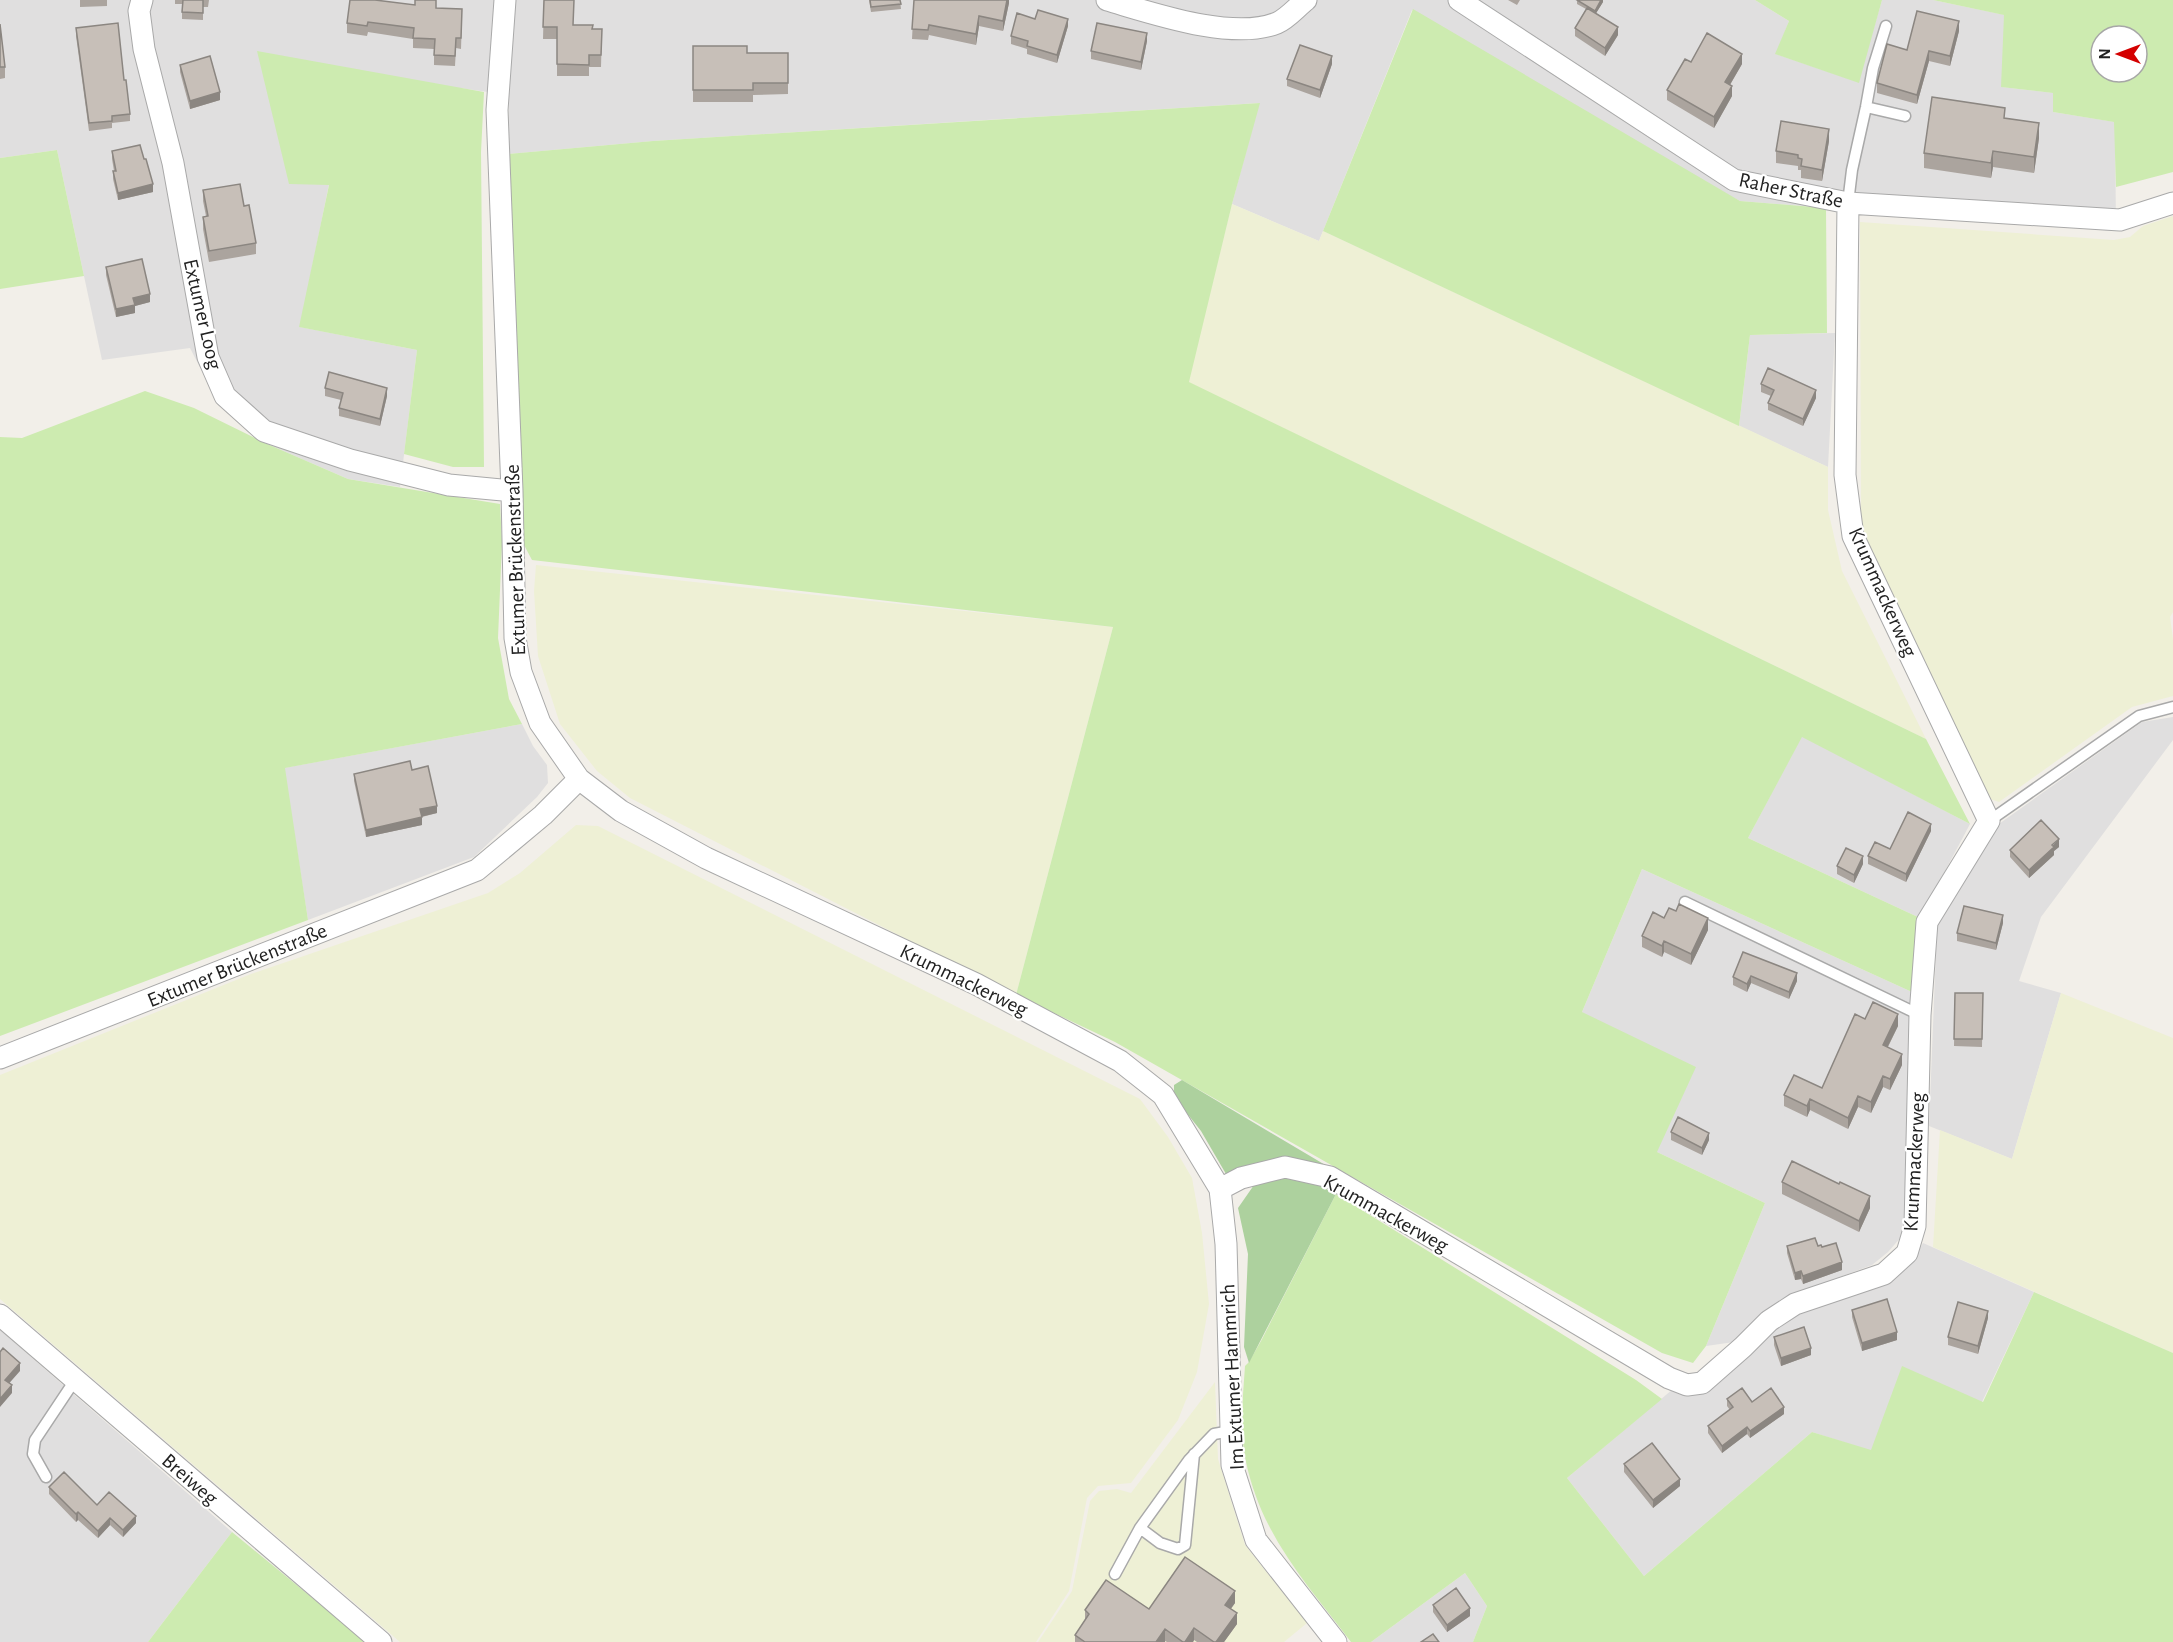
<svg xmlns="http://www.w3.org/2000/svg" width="2173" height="1642" viewBox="0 0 2173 1642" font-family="'Alegreya Sans',sans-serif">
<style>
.residential{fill:#e0dfdf}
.farmland{fill:#eef0d5}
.grass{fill:#cdebb0;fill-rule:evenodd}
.forest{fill:#add19e}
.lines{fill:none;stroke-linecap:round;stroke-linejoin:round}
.lane-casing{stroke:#a9a9a9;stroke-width:13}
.street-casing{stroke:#a9a9a9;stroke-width:23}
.lane{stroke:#fff;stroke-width:10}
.street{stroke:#fff;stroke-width:21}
.wall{fill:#aba49e}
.shaded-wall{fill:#8b8681}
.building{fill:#c7bfb8;stroke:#8b8681;stroke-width:1.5}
.labels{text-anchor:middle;stroke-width:4.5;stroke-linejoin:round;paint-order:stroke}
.street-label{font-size:21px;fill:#222;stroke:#fff}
</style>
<rect width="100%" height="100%" fill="#f2efe9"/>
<path class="residential" d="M0,0H1755L1789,21L1776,54L1858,82L1882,0H1933L2005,15L2002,87L2054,93L2053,112L2115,122L2116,231L1740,201L1690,176L1412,10L1319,241L1232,204L1259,103L653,141L508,154L509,95L460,88L329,184L300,327L417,350L400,487L348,479L265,443L210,387L190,348L102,360L57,150L0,158Z
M1835,333L1828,467L1739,426L1750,335Z
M2173,717V740L2041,917L2019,981L2061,993L2012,1159L1929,1126L1937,925L1996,826L2142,722Z
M522,724L533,746L547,765L548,783L537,797L474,857L308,920L284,768Z
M1802,736L1970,824L1920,918L1748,838Z
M1642,869L1912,992L1908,1206L1902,1236L1888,1252L1872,1265L1792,1295L1734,1342L1706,1346L1765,1203L1657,1152L1582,1012Z
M1923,1243L2034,1292L1982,1402L1871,1451L1812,1432L1644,1576L1567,1478L1679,1384L1706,1381L1772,1326L1798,1312L1889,1279L1911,1264Z
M0,1330L232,1532L148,1642H0Z
M1465,1573L1487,1606L1473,1642H1371Z"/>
<path class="farmland" d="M1232,204L1319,241L1323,231L1828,467V510L1842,571L1926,739L1188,382Z
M2173,216V612L2170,617L2173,639V696L2132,707L1999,802L1987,798L1861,530L1860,222L2114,240L2130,237L2143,226Z
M536,565L1113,627L1016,995L630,798L597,771L560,724L538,656L534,591Z
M576,825L598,826L1140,1099L1168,1137L1192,1178L1202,1233L1209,1304L1197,1372L1178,1420L1131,1483L1098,1486L1087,1498L1069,1591L1036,1642H400L0,1299V1075L251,974L488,893L520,873Z
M2061,993L2173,1038V1353L1933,1247L1940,1130L2012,1159Z
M1215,1382L1218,1459L1245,1545L1307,1623L1284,1642H1038L1072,1591L1090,1501L1099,1491L1117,1489L1131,1493Z"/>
<path class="grass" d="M1755,0H1882L1859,83L1775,54L1789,21Z
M1933,0H2173V172L2116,187L2114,122L2053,112V93L2001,87L2004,15ZM2101,36H2137V72H2101Z
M1413,9L1740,201L1826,208L1827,333L1750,335L1739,426L1323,231Z
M257,51L484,92L481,152L484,467H453L404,454L417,350L299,327L329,185L289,184Z
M1260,103L1232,204L1189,382L1926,739L1970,824L1802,737L1748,838L1920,918L1912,992L1642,869L1582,1012L1696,1067L1657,1152L1765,1203L1706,1346L1693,1363L1662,1353L1115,1042L1016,995L1113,627L532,560L524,545L508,154L653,141Z
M57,150L84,276L0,289V158Z
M145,391L194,408L265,443L348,479L500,504L502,542L498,638L509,699L522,724L285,768L308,920L0,1036V437L22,438Z
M1336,1194L1636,1380L1662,1399L1567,1478L1644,1576L1812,1432L1871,1450L1902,1366L1983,1402L2034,1292L2173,1353V1642H1473L1487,1606L1465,1573L1371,1642H1351C1306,1583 1262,1536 1246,1462C1239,1431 1243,1397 1245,1366L1249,1362L1261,1341Z
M232,1532L366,1642H148Z"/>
<path class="forest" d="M1182,1080L1327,1166L1226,1174L1201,1131L1174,1097V1085Z
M1283,1177L1313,1182L1336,1194L1249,1363L1244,1347L1248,1254L1238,1208L1254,1185Z"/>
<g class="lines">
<defs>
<path id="lane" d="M1866,107L1905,116
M1848,203L1852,170L1866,107L1873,68L1886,26
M1989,821L2139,716L2173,707
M1685,902L1920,1015
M46,1477L33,1454L35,1440L75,1380
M1140,1528L1160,1543L1178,1549L1185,1545L1194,1454
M1115,1574L1140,1528L1189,1460L1214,1434L1231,1431"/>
<path id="street" d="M142,0L139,11L144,49L173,163L208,357L225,396L264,431L350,460L449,485L512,491
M505,0L497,110L512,491L515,638L521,672L540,723L579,779L621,811L706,858L976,984L1120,1061L1163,1095L1220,1189L1226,1244L1232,1465L1256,1540L1336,1642
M1107,0C1152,13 1232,41 1277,23C1287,19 1297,7 1306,0
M1459,0L1734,180L1848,203L2120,220L2173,203
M0,1058L477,870L543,815L579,779
M1220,1189L1241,1178L1285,1167L1330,1177L1669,1378L1687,1385L1702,1383L1743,1347L1769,1321L1795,1304L1884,1274L1907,1253L1915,1226L1920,1015L1927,922L1989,821L1853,536L1845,475L1848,203
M0,1315L381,1642"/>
</defs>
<use href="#lane" class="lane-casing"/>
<use href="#street" class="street-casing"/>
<use href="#lane" class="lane"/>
<use href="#street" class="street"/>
</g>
<path class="wall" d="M80,0H107V6L80,7Z
M175,0H209L208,7H203V20L182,19V4H175Z
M544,0L573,25L593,29H602L601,67H589V76H557V39H543Z
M869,0H900L901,9L871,12Z
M914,0H1009V3L1003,31L979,26L976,45L929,35L928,40L912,39Z
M1508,0H1520L1517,5Z
M1577,0H1603V2L1596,13L1618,35L1605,56L1575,36V28L1586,9L1577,4Z
M436,8L462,19L461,49L456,48L455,66L434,65V49L413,48V39L368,32L367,36L347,33V23Z
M1035,19L1068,26L1057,63L1027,54V49L1011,44V36Z
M0,24L5,67V78L0,79Z
M76,28L124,80L130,114V121L112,123V128L89,131L76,36Z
M1959,31L1950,66L1929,61L1917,104L1877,93V83L1907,50Z
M1147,41L1141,70L1091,59V51Z
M693,46L747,53H788V94L753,95V102H693Z
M1691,62L1742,64L1730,85L1732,96L1714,128L1667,100V90Z
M1332,64L1320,98L1287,86V79Z
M180,65L220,100L190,109L180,72Z
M2005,118L2039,138L2034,173L1993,167L1991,178L1924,168V153Z
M1829,141L1822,181L1801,178V170H1798V166L1776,163V151Z
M112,151L153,192L118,200L113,179V171H114L112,159Z
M203,190L244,206L256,243V254L209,262L203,229V217L206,216L203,201Z
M106,267L150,302L135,306V313L116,317L106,275Z
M1761,384L1816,398L1803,426L1768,410V403L1771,396L1761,392Z
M325,388L387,396L380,426L339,416V408L341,400L325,396Z
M412,770L437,813L422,817V825L366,837L354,781V774Z
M1931,831L1906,882L1868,864V856L1890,849Z
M2059,847L2054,851V855L2029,878L2010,857V850Z
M1863,864L1854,883L1837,874V866Z
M1664,918L1708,930L1691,965L1664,952L1662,957L1642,947V936Z
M2003,923L1996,950L1957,941V933Z
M1797,973V981L1789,999L1751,983L1747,992L1733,985V977Z
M1955,993H1983L1982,1047L1954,1046Z
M1865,1019L1898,1026L1888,1047L1902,1065L1890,1090L1883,1087L1871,1113L1858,1107L1848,1129L1810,1110L1807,1117L1784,1106V1095L1822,1088Z
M1671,1132L1709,1140L1702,1155L1671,1140Z
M1782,1182L1870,1208L1859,1232L1782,1194Z
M1787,1246H1818L1822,1247L1842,1270L1803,1284L1801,1279L1795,1280L1787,1253Z
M1852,1310L1897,1340L1862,1351L1852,1317Z
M1988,1318L1978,1354L1948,1345V1337Z
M1774,1337L1811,1355L1781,1366L1774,1345Z
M1727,1399L1752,1402L1784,1414L1750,1438L1747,1434L1722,1453L1708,1433V1426L1730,1410L1727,1406Z
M1624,1464L1680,1486L1653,1508L1624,1472Z
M49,1487L97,1505L136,1523L123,1537L110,1525L98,1538L78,1520L76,1522L49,1494Z
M1235,1603L1231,1609L1237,1624L1224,1642H1197L1194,1640L1193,1642H1167L1165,1641V1642H1075V1635L1085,1620V1610L1149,1609Z
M1433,1605L1470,1616L1447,1632L1433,1612Z"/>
<path class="shaded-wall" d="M1007,0H1009V3L1003,31V21Z
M1601,0H1603V2L1595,15V11Z
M979,16V26L976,45V34Z
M1068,19V26L1057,63V55Z
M1959,21V31L1950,66V56Z
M1618,27V35L1605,56V48Z
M1147,33V41L1141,70V62Z
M1929,51V61L1917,104V95Z
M1742,54V64L1725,93V82Z
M1332,56V64L1320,98V90Z
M1732,86V96L1714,128V117Z
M220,92V100L190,109V101Z
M2039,123V138L2034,173V157Z
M1829,129V141L1822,181V170Z
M1993,151V167L1991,178V163Z
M153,184V192L118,200V193Z
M150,294V302L135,306V313L116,317V309L133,298Z
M387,388V396L380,426V419Z
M1816,390V398L1803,426V419Z
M437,806V813L420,817V809Z
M422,817V825L366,837V830Z
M1931,824V831L1906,882V874Z
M2059,839V847L2054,851V855L2029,878V870Z
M1863,856V864L1854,883V875Z
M2003,915V923L1996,950V943Z
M1708,918V930L1691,965V954Z
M1664,941V952L1662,957V946Z
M1797,973V981L1789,999V992Z
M1751,976V983L1747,992V984Z
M1898,1014V1026L1883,1056V1045Z
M1902,1054V1065L1890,1090V1079Z
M1883,1076V1087L1871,1113V1102Z
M1858,1096V1107L1848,1129V1118Z
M1810,1099V1110L1807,1117V1106Z
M1709,1133V1140L1702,1155V1148Z
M1870,1196V1208L1859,1232V1221Z
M1842,1262V1270L1803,1284V1276Z
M1801,1271V1279L1795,1280V1273Z
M1988,1311V1318L1978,1354V1346Z
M1897,1332V1340L1862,1351V1343Z
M1811,1348V1355L1781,1366V1358Z
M20,1363V1371L5,1388V1380Z
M12,1385V1393L0,1407V1399Z
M1784,1407V1414L1750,1438V1431Z
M1747,1427V1434L1722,1453V1446Z
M1680,1479V1486L1653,1508V1500Z
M78,1512V1520L76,1522V1514Z
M136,1516V1523L123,1537V1530Z
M110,1518V1525L98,1538V1531Z
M1235,1591V1603L1225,1616V1605Z
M1470,1608V1616L1447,1632V1625Z
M1237,1613V1624L1224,1642H1216Z
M1194,1628V1640L1193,1642H1185Z
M1165,1629V1642H1156Z"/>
<path class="building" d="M183,0H203V13L182,12Z
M350,0H375L415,5V0H436V8L462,9L461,38H456L455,56L434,55L435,39L413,38L414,28L368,22L367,26L347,23Z
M544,0H574L573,25H593L592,29H602L601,55H589V65L557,64V27H543Z
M870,0H900L901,4L871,7Z
M914,0H1007L1003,21L979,16L976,34L929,25L928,30L912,29Z
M1577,0H1601L1595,11Z
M1587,8L1618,27L1605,48L1575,28Z
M1038,10L1068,19L1057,55L1027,46L1028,41L1011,36L1017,13L1035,19Z
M1917,11L1959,21L1950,56L1929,51L1917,95L1877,83L1887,44L1907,50Z
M118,23L124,80H126L130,114L112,116V121L89,123L76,28Z
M1097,23L1147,33L1141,62L1091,51Z
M0,24L5,67H0Z
M1707,33L1742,54L1725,82L1732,86L1714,117L1667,90L1685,59L1691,62Z
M1300,45L1332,56L1320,90L1287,79Z
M693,46H747V53H788V83H753V90H693Z
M210,56L220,92L190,101L180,65Z
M1932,97L2005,108L2004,118L2039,123L2034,157L1993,151L1991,163L1924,153Z
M1781,121L1829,129L1822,170L1801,166L1802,159L1798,158V155L1776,151Z
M140,145L144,159H146L153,184L118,193L113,171H116L112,151Z
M240,184L244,206L249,205L256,243L209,251L203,217L208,216L203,190Z
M142,259L150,294L133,298L135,305L116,309L106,267Z
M1768,368L1816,390L1803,419L1768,403L1774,390L1761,384Z
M329,372L387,388L380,419L339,408L343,393L325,388Z
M410,761L412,770L428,766L437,806L420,809L422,817L366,830L354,774Z
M1908,812L1931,824L1906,874L1868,856L1875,842L1890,849Z
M2041,820L2059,839L2052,845L2054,847L2029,870L2010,850Z
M1846,848L1863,856L1854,875L1837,866Z
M1679,904L1708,918L1691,954L1664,941L1662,946L1642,936L1653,912L1664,918L1669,908L1676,911Z
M1964,906L2003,915L1996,943L1957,933Z
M1743,952L1797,973L1789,992L1751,976L1747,984L1733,977Z
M1955,993H1983L1982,1039H1954Z
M1873,1002L1898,1014L1883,1045L1902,1054L1890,1079L1883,1076L1871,1102L1858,1096L1848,1118L1810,1099L1807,1106L1784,1095L1794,1075L1822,1088L1855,1014L1865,1019Z
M1678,1117L1709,1133L1702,1148L1671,1132Z
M1792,1161L1839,1184L1840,1182L1870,1196L1859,1221L1782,1182Z
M1815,1238L1818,1246L1821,1245L1822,1247L1836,1243L1842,1262L1803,1276L1801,1271L1795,1273L1787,1246Z
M1887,1299L1897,1332L1862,1343L1852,1310Z
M1958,1302L1988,1311L1978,1346L1948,1337Z
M1804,1327L1811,1348L1781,1358L1774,1337Z
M3,1348L20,1363L5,1380L12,1385L0,1399V1352Z
M1742,1388L1752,1402L1771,1388L1784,1407L1750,1431L1747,1427L1722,1446L1708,1426L1733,1407L1727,1399Z
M1652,1443L1680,1479L1653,1500L1624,1464Z
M64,1472L97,1505L109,1492L136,1516L123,1530L110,1518L98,1531L78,1512L76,1514L49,1487Z
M1185,1557L1235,1591L1225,1605L1237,1613L1216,1642H1214L1194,1628L1185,1642H1183L1165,1629L1156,1642H1085L1075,1635L1089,1614L1085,1610L1106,1580L1149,1609Z
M1456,1588L1470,1608L1447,1625L1433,1605Z
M1433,1634L1439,1642H1421Z"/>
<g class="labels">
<g class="street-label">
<text transform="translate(1791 190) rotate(12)" y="7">Raher Straße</text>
<text transform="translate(203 314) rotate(77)" y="7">Extumer Loog</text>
<text transform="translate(515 560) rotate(-92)" y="7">Extumer Brückenstraße</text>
<text transform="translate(1883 592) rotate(66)" y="7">Krummackerweg</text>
<text transform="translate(237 965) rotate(-22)" y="7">Extumer Brückenstraße</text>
<text transform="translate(964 980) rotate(26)" y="7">Krummackerweg</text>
<text transform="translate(1914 1162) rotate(-87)" y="7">Krummackerweg</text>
<text transform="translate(1386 1213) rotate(29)" y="7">Krummackerweg</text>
<text transform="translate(1232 1377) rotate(-93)" y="7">Im Extumer Hammrich</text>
<text transform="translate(190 1479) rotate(41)" y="7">Breiweg</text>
</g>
</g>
<g transform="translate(2119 54) rotate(270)"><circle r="28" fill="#ffffff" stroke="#a7a7a7" stroke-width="1.5"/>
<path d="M0-4.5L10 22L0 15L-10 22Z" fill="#d40000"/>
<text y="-9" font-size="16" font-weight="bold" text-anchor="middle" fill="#222222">N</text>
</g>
</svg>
